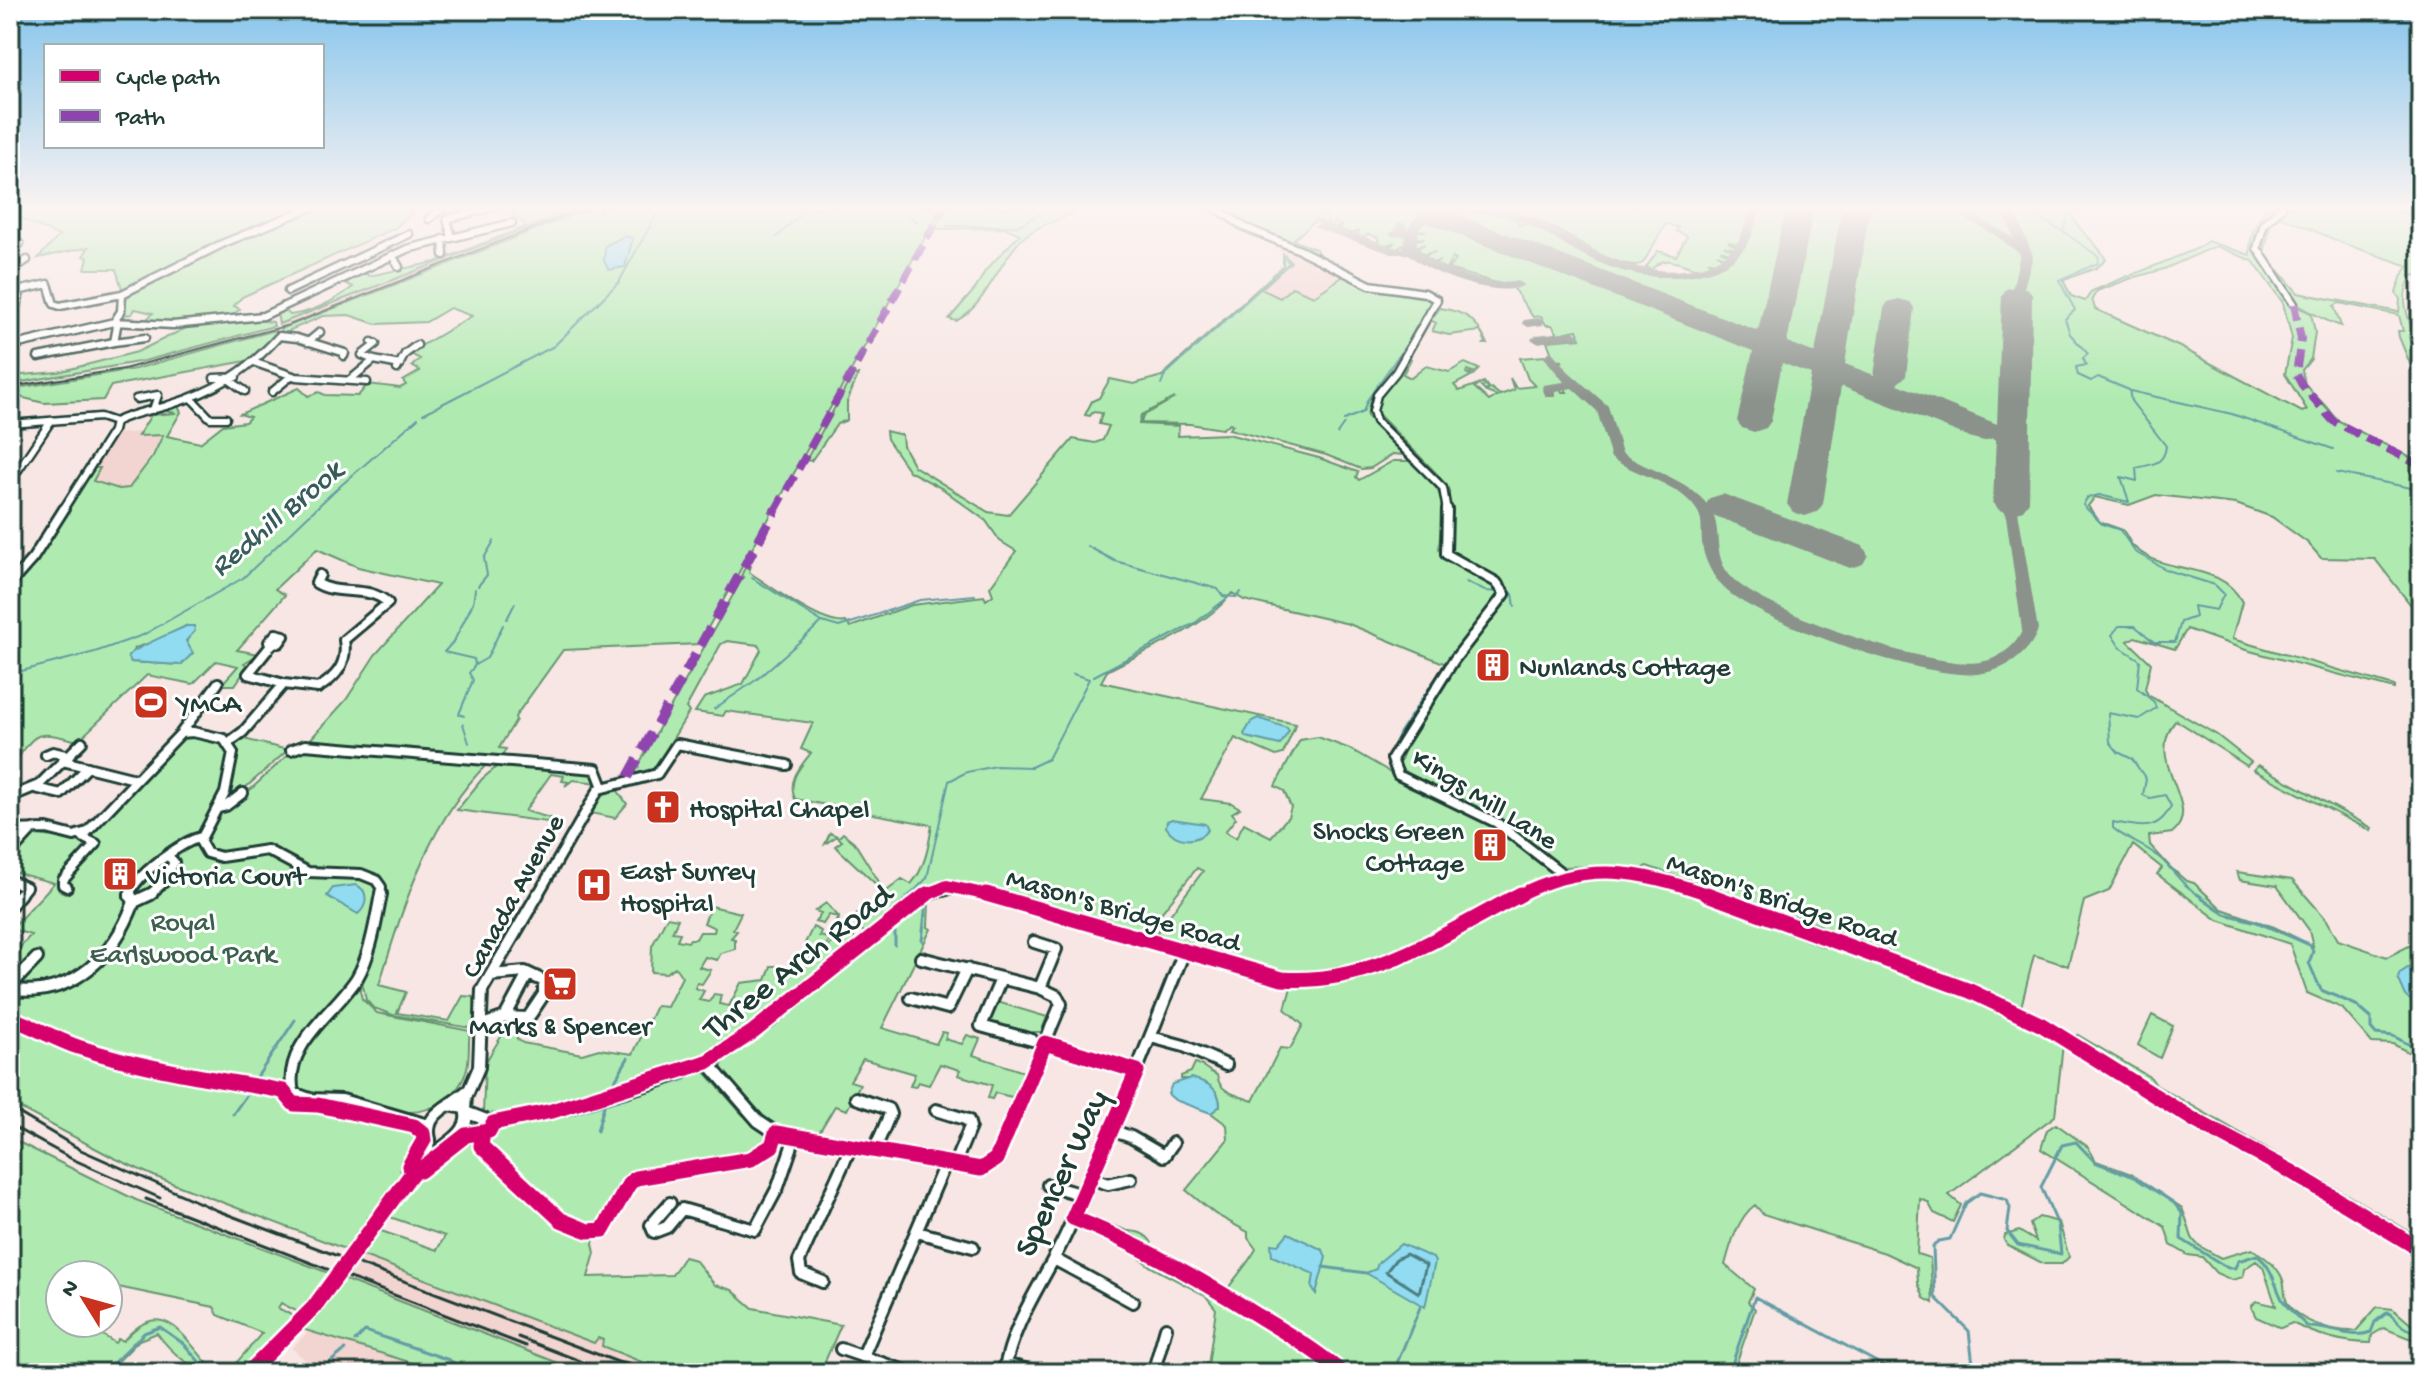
<svg xmlns="http://www.w3.org/2000/svg" width="2431" height="1383" viewBox="0 0 2431 1383" font-family="'Gochi Hand',sans-serif">
<style>
.built{fill:#f2d4d0}
.green{fill:#afebb0;stroke:#679472;stroke-width:2;fill-rule:evenodd}
.water{fill:#91dcf1;stroke:#639ca5;stroke-width:2}
.lines{fill:none;stroke-linecap:round;stroke-linejoin:round}
.shore{stroke:#4d7d80;stroke-width:3}
.stream-far1{stroke:#639ca5;stroke-width:2}
.stream{stroke:#639ca5;stroke-width:3}
.taxiway{fill:#8b928c;fill-rule:evenodd}
.runway{fill:#8b928c;fill-rule:evenodd}
.minor-far2-casing{stroke:#1f3d34;stroke-width:11}
.minor-far1-casing{stroke:#1f3d34;stroke-width:14}
.minor-casing{stroke:#1f3d34;stroke-width:16}
.minor-far2{stroke:#fff;stroke-width:6}
.minor-far1{stroke:#fff;stroke-width:8}
.minor{stroke:#fff;stroke-width:10}
.rail-far1{stroke:#1f3d34;stroke-width:2}
.rail{stroke:#1f3d34;stroke-width:3}
.quiet-far1{stroke:#8e44ad;stroke-width:8;stroke-dasharray:16 8;stroke-linecap:butt}
.quiet{stroke:#8e44ad;stroke-width:10;stroke-dasharray:20 10;stroke-linecap:butt}
.cycleway-far1-casing{stroke:#fff;stroke-width:17}
.cycleway-casing{stroke:#fff;stroke-width:20}
.cycleway-far1{stroke:#d6006c;stroke-width:12}
.cycleway{stroke:#d6006c;stroke-width:15}
.labels{text-anchor:middle;stroke-width:6;stroke-linejoin:round;paint-order:stroke}
.poi-label{font-size:28px;fill:#1f3d34;stroke:#fff;text-anchor:start}
.street-label{font-size:28px;fill:#1f3d34;stroke:#fff}
.park-label{font-size:28px;fill:#3c604d;stroke:#fff}
.water-label{font-size:30px;font-style:italic;fill:#365d5a;stroke:#fff}
.near-street-label{font-size:34px;fill:#1f3d34;stroke:#fff}
</style>
<rect width="100%" height="100%" fill="#f7e6e3"/>
<filter id="ink" filterUnits="userSpaceOnUse"><feTurbulence type="fractalNoise" baseFrequency=".0125" numOctaves="2"/><feDisplacementMap in="SourceGraphic" scale="16" xChannelSelector="R" yChannelSelector="G"/><feConvolveMatrix kernelMatrix="1 2 1 2 8 2 1 2 1" color-interpolation-filters="sRGB"/></filter>
<g filter="url(#ink)">
<path class="built" d="M581,207H594L305,321L281,329L279,324Z
M1281,246L1311,260L1316,268L1322,264L1345,275L1317,297L1293,287L1280,298L1261,290L1291,262L1278,249Z
M162,410L177,413L134,482L10,589L37,560L116,434L141,432L152,413Z
M361,1255L594,1343L597,1338L604,1340L602,1346L669,1373H584L458,1325L343,1279Z
M309,1331L396,1356L444,1373H331L325,1365L317,1371L292,1348Z"/>
<path class="green" d="M10,207H306L123,292L116,269H85L88,257L83,256L89,247L38,258L59,236L10,213Z
M317,207H418L395,228L242,297L234,306L240,309L233,315L155,322L147,319L153,313L135,309L132,314L123,315L127,295L230,242Z
M517,207H581L279,324L277,312L284,309L290,315C314,312 334,301 353,287L347,284L348,281L365,273L369,276L435,262L525,227L524,223L511,214Z
M594,207L601,211L599,207H942L699,644L563,650L515,717L516,720L499,748L506,749L502,756L591,764L590,766L308,742L346,700L375,655L438,585L358,567L317,549L275,589L285,595L237,650L259,654L244,663L248,666L235,685H221L238,666L216,661L193,684L147,675L78,741C32,729 37,732 10,769V589L37,560L95,468H100L93,481L119,489L129,488L153,456L163,435L138,436L151,415L176,413L162,410L177,405L181,412L167,436L200,443L223,425L245,422L250,417L240,414L299,388L308,396L319,392L325,395L358,396L368,384L400,388L406,385L403,381L420,371L412,366L420,359L409,353L472,316L450,308L426,322L376,324L349,315L323,316L290,330L287,335L281,334V329ZM186,626L188,648L181,665L131,662L135,648L167,637Z
M946,207H1085C1064,221 1036,223 1019,242C997,266 985,306 956,321L949,319L976,288L985,271L1020,234L1006,228L934,229Z
M1218,207H1448C1431,213 1413,213 1408,233L1400,225L1399,230L1393,234L1408,235L1407,243L1395,250L1388,248L1395,242L1383,246L1376,244L1379,238L1368,234L1362,238L1356,236L1359,231L1350,234L1334,228L1343,226L1336,224V220L1331,227L1324,225L1328,222L1326,215L1322,214L1323,223L1317,220L1318,222L1315,221L1293,240L1316,249L1318,253L1312,254L1244,225Z
M1513,207H1753L1740,241L1737,244L1728,242L1736,246L1734,249L1724,246L1733,250L1730,253L1720,250L1729,254L1725,257L1717,254L1724,258L1716,263L1709,262L1712,266C1686,277 1672,246 1651,270L1646,267L1658,251L1676,256L1687,236L1676,231L1678,227L1666,224L1643,263C1622,276 1543,222 1515,213Z
M1759,207H1948L1998,234L2024,253L2012,295L2005,500L2025,627C2021,651 1992,665 1970,666C1926,668 1766,615 1735,585C1726,576 1715,561 1713,549C1710,534 1716,521 1706,508C1686,480 1648,479 1622,459C1606,446 1617,423 1606,408C1592,390 1570,380 1556,363L1563,361L1554,360L1547,341L1580,338L1577,330L1558,334L1552,325H1546L1541,316L1533,317L1513,288L1520,284L1511,287L1448,269L1456,260L1453,258L1446,269L1432,264L1440,261L1430,263L1423,256L1435,252L1421,255L1416,249L1425,244L1416,247L1415,240L1425,238L1415,239L1416,231H1426L1416,230C1442,202 1486,210 1518,218L1519,225L1532,224C1560,237 1586,256 1615,267C1655,282 1728,282 1750,237C1754,228 1755,217 1759,207Z
M1955,207H2005L2018,239H2012Z
M2010,207H2075L2072,216C2080,234 2098,242 2106,260L2096,268L2063,280L2071,296L2085,301L2092,291L2128,276L2132,278L2097,291L2092,299L2095,309L2180,347L2302,412L2307,410L2285,374L2292,338L2283,303L2253,261L2216,246L2164,269L2136,277L2132,275L2196,249L2208,241L2250,255C2249,235 2256,221 2269,207H2279L2262,223L2255,248L2291,304L2311,313L2315,332L2311,359L2302,370L2305,384L2339,421L2421,463V618L2375,559L2321,558L2308,543L2272,517L2236,504L2156,495L2129,505L2095,497L2088,506L2100,522L2123,530C2126,534 2129,542 2133,546C2164,577 2220,559 2242,602L2232,639L2394,686V689L2246,650L2187,629L2175,649L2135,637L2128,641L2151,663L2145,689L2148,695L2217,735L2251,762L2247,766L2176,720C2141,762 2206,806 2172,833L2149,836L2150,845L2170,867L2186,881L2194,883L2222,909L2274,927L2313,946L2309,930L2277,886L2240,880L2237,872L2292,880L2327,920L2338,940L2387,957L2421,940V1059L2393,1044L2372,1043L2342,1008L2307,993L2290,944L2218,920L2157,874L2162,868L2133,845L2109,891L2084,901L2068,966L2034,955L2021,1007L1940,972L1820,929V925L1647,866L1641,870L1604,866L1562,867L1501,821L1400,769C1396,750 1456,663 1471,644C1483,628 1502,613 1508,594L1501,581L1449,554V491L1437,474L1377,413C1376,390 1399,376 1408,356L1411,359L1403,374L1411,378L1426,366L1449,372L1465,363L1479,369L1473,375L1469,373L1473,372L1467,370L1466,373L1471,376L1454,385L1459,391L1484,382L1489,389L1485,391L1481,387L1486,386L1484,383L1474,387L1489,401L1497,396L1486,392L1491,388L1500,395L1514,390L1510,378L1516,388L1535,386L1528,379L1520,358L1546,356L1570,382L1560,386L1562,392H1567L1563,386L1575,387L1601,410L1613,456C1638,475 1676,480 1696,504C1709,520 1702,532 1706,550C1710,564 1722,582 1733,590C1784,627 1848,642 1907,658C1928,664 1950,673 1972,672C1996,671 2028,655 2034,630L2017,519L2022,287L2031,255Z
M2285,207H2421V276L2413,275C2400,292 2405,312 2413,331L2421,333V339L2409,337L2421,390L2399,337L2398,331H2403L2399,315L2339,303L2334,306L2341,326C2327,322 2312,313 2300,306C2293,302 2264,257 2260,247L2270,218ZM2280,216L2345,244L2409,266L2402,275L2396,293L2400,299L2399,312L2298,293L2264,253L2271,223Z
M1283,254L1291,262L1261,289L1280,298L1292,287L1314,296L1345,275L1372,288L1419,294L1432,299L1431,308L1392,370L1370,400L1367,416L1404,455L1393,454L1371,468L1361,469L1326,455L1229,429L1233,425L1230,423L1222,429L1190,424L1141,423L1143,416L1175,398L1141,415L1139,424L1179,426L1178,436L1228,434L1319,458L1358,472L1356,477L1359,480L1393,461H1413C1449,496 1443,500 1439,548L1441,557L1486,580L1500,595L1446,664L1349,624L1244,600L1232,593C1204,629 1148,649 1107,671L1101,682L1296,724L1283,754L1276,756L1235,738L1201,799L1231,803L1240,808L1232,813L1236,818L1225,832L1236,838L1244,823L1271,837L1288,817L1291,807L1284,791L1275,786L1300,740L1318,737L1350,749L1385,769L1407,787L1487,822L1553,870L1552,874L1404,948L1339,972L1302,977L1154,936L1203,871L1197,868L1145,933L969,884L935,886L871,934H866L854,923L855,916L902,879L911,884C925,869 929,845 932,825L795,799C787,781 800,767 811,753L801,749L813,723L726,711L723,716L695,712L704,698L743,684L761,650L758,645L727,641L721,644L686,708L689,712L658,763L660,764L652,772L637,776L634,773L743,577L741,576L747,563L751,566L749,572C770,586 823,627 846,622L850,627L912,605L984,596L986,600L993,595L990,587L1016,551L1000,541L986,521L943,489L909,471L887,439L886,431L902,435L903,446L914,466L988,512L1008,515L1073,439L1095,443L1103,440L1109,426L1099,424L1102,413L1093,412L1090,416L1085,415L1092,401L1099,398L1110,379L1134,384L1162,376L1283,266Z
M1440,308C1465,312 1476,318 1487,344H1484L1486,342L1480,331L1449,335L1432,331L1436,323L1430,320Z
M247,319L273,322L274,326L144,361L10,384V376L58,372L137,352L192,325Z
M276,330V335L262,347L265,349L257,359L111,386L103,400L44,403L20,397L10,403V389L135,369Z
M858,375L847,402V420L837,424L811,461L806,460L852,376Z
M188,735L220,743L226,748L240,738L288,750L245,788L250,790L293,750L304,748L488,763C427,823 404,905 379,985L406,992L397,1013L449,1021L463,996L474,997L476,1025L471,1028L393,1015L374,1008L366,1000L361,977L358,981L362,999L377,1013L470,1031C468,1042 470,1056 467,1068C463,1084 455,1093 442,1102C411,1122 385,1108 353,1096L342,1112L409,1128L414,1132C419,1149 409,1157 400,1170L404,1173L373,1217H368L350,1251L156,1177L112,1157L10,1103V958L31,935L11,929L54,883L10,871V859L35,834L75,841L91,832L181,737Z
M500,764L592,770L598,783L573,780L565,786L568,782L562,781L564,776L551,774L525,811L550,818L547,822L457,810L482,779Z
M2258,765L2372,828L2371,831L2253,770Z
M616,788L627,804L615,818L591,813L602,792Z
M830,833L839,837L843,833L854,842L881,885L879,887L835,846L842,841L837,836L825,844Z
M1601,878L1668,886L1823,947L1865,957L1960,992L2063,1044L2055,1116L1949,1195L1961,1205L1953,1222L1934,1213L1928,1202L1920,1199L1917,1254L1930,1258L1933,1303L1924,1298L1918,1283L1917,1268L1885,1253L1763,1214L1755,1205C1738,1217 1730,1246 1725,1265L1754,1289L1748,1302L1755,1309L1733,1373H1207L1216,1309L1205,1295L1151,1267L1121,1244L1100,1234L1075,1228L1081,1213C1092,1219 1105,1227 1117,1230C1132,1232 1143,1229 1152,1243L1146,1253L1223,1296C1233,1279 1246,1267 1256,1249L1248,1238V1232L1215,1214L1186,1190L1228,1139L1227,1125L1211,1113L1220,1106C1220,1085 1199,1078 1181,1079V1076L1191,1072L1195,1063C1203,1064 1208,1072 1217,1075C1219,1093 1237,1095 1253,1101L1280,1048L1290,1049L1303,1025L1285,1009L1292,984C1380,991 1478,916 1559,885C1572,881 1588,880 1601,878Z
M938,891L943,895L929,901L928,927L931,929L882,1028L936,1044L942,1032L947,1033L945,1039L962,1044L967,1035L980,1039L973,1055L1024,1072L1012,1097L995,1093L992,1099L988,1098L992,1085L958,1075L960,1070L940,1064L929,1085L918,1082L915,1087L910,1086L915,1074L863,1059L850,1081L860,1084L847,1110L835,1106L818,1134L770,1123L721,1070L724,1056L912,908Z
M826,903L838,916L839,917C838,931 827,948 814,954L804,945L813,927L821,931L819,936L828,938L838,917L829,915L823,924L815,922L821,913L815,911Z
M711,906L741,913L733,929L737,931L731,938L735,939V949L721,953L717,960L705,957L699,967L711,970L702,984L697,983L695,988L704,991L699,1000L709,1002L714,994L721,995L719,1004L729,1006L741,983L766,980L771,966H783L781,971L788,973L796,957L801,955L817,960L843,930L853,935L857,945L750,1031L705,1059L526,1115L496,1118V1115L483,1114L485,1063L510,1022L517,1023V1039L523,1043L582,1054L599,1049L633,1054L656,1006L667,1007L682,977L675,967L666,973L651,972L652,946L667,917L678,919L672,932L680,933L677,940L688,942L690,939H696L700,932H714L715,928L704,923Z
M994,1001L1047,1017L1041,1032H1033L1028,1036L987,1024Z
M2152,1015L2173,1026L2160,1058L2138,1045Z
M2078,1035L2151,1078L2156,1085C2245,1136 2334,1185 2421,1239V1245L2207,1123L2077,1038Z
M699,1071L705,1072L742,1114L772,1138L767,1147L750,1156L630,1178L604,1222L596,1229L593,1244L595,1253L588,1277L672,1275L684,1257L695,1260L715,1285L732,1290L753,1308L841,1325L820,1373H669L602,1346L603,1340L598,1338L594,1343L361,1255L378,1230L437,1250L445,1236L387,1216L420,1174L460,1142L475,1145L477,1139L487,1137L495,1127L568,1112Z
M2056,1124L2088,1147L2096,1161L2131,1174L2182,1208C2197,1244 2183,1238 2221,1258L2252,1249C2264,1256 2278,1266 2283,1280C2285,1287 2284,1298 2288,1304C2300,1323 2335,1332 2356,1331L2377,1307L2393,1309L2421,1333V1343L2384,1328L2372,1335L2371,1343C2343,1343 2318,1336 2292,1323L2281,1328L2256,1317L2251,1307L2256,1301L2276,1306L2263,1267L2256,1261L2244,1269L2243,1277L2232,1280L2216,1273L2202,1257L2188,1255L2171,1245L2165,1227L2041,1149L2047,1130Z
M10,1138L136,1200L334,1275L300,1313L281,1303L278,1308L295,1317V1322L253,1363L243,1368L237,1366V1362L262,1333L218,1315L214,1307L118,1287L108,1282V1275H60V1284L53,1292L57,1295L53,1300L60,1305V1323H84L115,1343L118,1339L123,1341C166,1291 186,1343 216,1373C193,1373 170,1351 157,1333L139,1340L107,1373H10Z
M2039,1217L2059,1222L2069,1257L2062,1264H2044L2007,1245L2004,1240L2005,1235L2019,1231L2036,1241L2030,1224Z
M343,1279L584,1373H445L302,1329Z"/>
<path class="water" d="M624,236L633,238L625,267L609,270L604,261L605,246Z
M186,626H194L195,631L186,641L193,653L181,665L131,662L128,656C135,647 172,633 186,626Z
M1258,718L1287,728L1289,731L1280,745L1246,737L1244,734L1252,721Z
M1172,819L1205,824L1208,830C1195,844 1176,842 1166,827L1167,821Z
M356,885C369,890 368,906 358,914L327,896L333,888Z
M2421,949V1010L2406,996L2398,978L2400,973L2414,964L2413,953Z
M1191,1078C1207,1082 1220,1088 1220,1106L1211,1113L1175,1100L1168,1094L1172,1084Z
M1288,1233L1323,1250L1326,1257L1316,1294L1312,1288L1314,1274L1272,1256L1271,1244L1278,1245Z
M1401,1244L1433,1258L1435,1262L1425,1307L1366,1273L1376,1269L1378,1263Z"/>
<g class="lines">
<path class="shore" d="M1406,1254L1426,1265L1419,1293L1386,1272L1396,1259Z"/>
<path class="stream-far1" d="M893,207L917,222
M2018,207L2064,232L2099,257L2098,263L2059,280L2075,310L2065,319L2070,334L2088,354L2083,358L2086,365L2076,367L2078,375L2091,381L2098,377L2129,390L2131,401L2166,446C2164,465 2152,464 2136,468L2137,481L2121,477L2129,502L2099,495L2087,498L2083,505L2102,524L2120,530L2135,552L2167,570L2215,585L2224,594L2216,610L2193,606L2195,617L2181,622L2175,642H2154L2135,626H2119L2112,635L2120,647L2140,660L2137,688L2154,702L2156,708L2139,719L2108,713L2110,742L2118,752L2132,759L2146,779L2143,795L2150,798L2165,795L2171,806C2158,833 2139,827 2113,822V828C2125,839 2139,843 2152,852C2171,864 2180,886 2201,896
M947,226H1017L1052,207
M2063,231L2071,207
M777,237L808,207
M1161,385L1165,375L1289,263L1283,255
M2130,391L2232,414L2333,449
M423,414L554,346L619,282L655,217L666,207
M1344,420L1363,412L1368,399L1408,342
M1337,434L1344,424
M2337,473L2421,490
M1087,546L1115,561L1218,589L1223,596L1236,597L1241,592
M752,578L822,622L839,627L920,600L975,595
M1466,582L1485,591L1499,592
M478,586L487,575L484,558L494,541
M1509,591L1513,594L1515,606
M473,603L475,589
M507,619L515,603
M475,665L487,658L503,625
M10,674L95,652L143,635L243,578L330,495L418,418
M1094,676L1195,623L1226,599
M714,709L756,680L822,622
M464,716L459,714L473,680L469,673L475,665L474,659L444,652L454,641L472,605
M463,724L469,743
M1389,756L1400,732L1444,665
M909,896L927,878L949,781L967,772L996,766L1031,767L1048,759L1089,679L1073,674"/>
<path class="stream" d="M2197,894L2225,914L2257,922L2310,945L2313,951L2309,963L2321,990L2356,1005L2371,1018V1028L2376,1034L2393,1036L2421,1051
M892,912L911,894
M894,928L918,912L921,904
M895,932V945
M922,941L926,903
M253,1083L295,1020
M610,1089L628,1058
M233,1114L252,1087
M569,1115L686,1079
M597,1131L604,1106
M1323,1267L1366,1273
M355,1341L365,1331L449,1360L470,1373
M103,1373L144,1333L160,1327L184,1344L209,1373
M317,1373L345,1350
M1393,1373L1421,1305
M1729,1373L1755,1297L1897,1373
M1974,1373L1969,1331L1935,1297L1933,1247L1938,1241L1950,1239L1966,1203L1980,1193L2007,1200L2010,1208L2007,1231L2018,1245L2061,1254L2058,1225L2041,1187L2062,1145L2076,1142L2095,1162L2134,1177L2174,1203L2182,1213L2181,1239L2228,1268H2235L2238,1261L2257,1255C2273,1268 2273,1281 2282,1299C2288,1310 2299,1318 2308,1327C2330,1326 2351,1340 2371,1332L2375,1322L2388,1312L2403,1327L2421,1336"/>
<path class="taxiway" d="M1443,207C1472,207 1501,206 1529,216C1556,225 1580,243 1606,256C1646,275 1714,282 1741,237C1746,228 1747,217 1750,207H1761C1749,246 1741,264 1698,274C1670,280 1641,277 1613,268C1555,247 1535,213 1465,212C1448,212 1432,215 1420,227L1416,242C1424,268 1494,288 1518,281L1524,285C1502,300 1426,274 1409,254H1392L1313,227L1322,222L1397,248H1403L1406,233L1395,237L1389,234L1395,230L1397,223H1405L1407,230L1421,214Z
M1946,207H1960L2014,238L2002,207H2013L2033,256L2021,298H2013L2011,295L2020,254L1998,237Z
M1539,318L1543,319V325L1528,327L1522,323L1524,320Z
M1573,331L1579,335L1577,338L1537,343L1531,339L1537,335Z
M1549,352L1553,353L1568,371L1608,406L1622,453C1650,472 1689,478 1709,507C1726,532 1707,559 1739,584C1777,615 1933,670 1981,662C1998,659 2016,647 2022,630L2004,502L2011,497L2016,499L2038,630C2028,656 2005,671 1977,674C1927,680 1764,624 1726,590C1714,579 1703,559 1702,542C1701,532 1703,521 1698,512C1681,483 1637,476 1611,458L1597,411L1572,388L1556,391V397H1546L1542,388L1543,385L1564,382L1543,356Z
M1984,426L2018,440L2020,443L2013,447L1979,433V427Z"/>
<path class="runway" d="M1786,207H1814L1787,342L1815,353L1842,207H1870L1845,364L1874,375L1884,308L1888,302L1899,299L1910,302L1914,308L1906,376L1897,384L1997,424L2002,295L2006,289L2017,286L2028,289L2032,295L2029,502L2023,510L2011,514L1999,510L1993,502L1996,437L1984,441L1972,438L1841,386L1823,504L1817,512L1805,516L1793,512L1787,504L1811,374L1782,363L1771,421L1766,428L1754,432L1742,428L1737,421L1753,351L1428,223L1424,217L1428,211L1438,209L1448,211L1758,331Z
M1723,494L1863,546L1868,555L1863,564L1850,568L1710,514L1705,506L1710,498Z"/>
<defs>
<path id="minor-far2" d="M1215,207L1244,227L1300,250L1370,285L1425,293L1437,300L1396,372L1377,395L1373,411L1376,421L1443,488L1447,511
M2282,207L2264,224L2257,248L2294,304
M2400,207L2421,211
M429,219L444,207
M452,237L447,219L493,207
M443,239L444,255
M10,243L20,244L10,250
M392,255L399,267
M10,271L27,260
M288,291L409,234
M13,292L48,284L54,304L60,306L122,294
M114,322L121,311L122,294L224,243L312,207
M114,322L117,326L114,342L145,338
M11,325L21,290
M308,342L320,332
M372,342L376,344L362,355L374,360
M10,346L114,322L173,325L263,316L407,249L512,223
M38,357L114,342
M256,363L296,377L367,382
M397,369L405,354L417,345
M214,378L236,377
M350,380L374,360L400,365
M231,381L245,391
M272,392L290,377
M136,399L158,395L153,410
M192,399L210,418H226
M115,422C132,413 151,411 169,405C213,392 248,371 279,336L297,338L345,353L344,356
M10,424L100,417L115,422
M10,482L51,421
M62,511L113,431L115,422"/>
<path id="minor-far1" d="M1447,509L1446,554L1496,582L1505,594L1454,660L1392,759L1398,775L1497,823L1564,875
M10,584L33,558L64,509
M276,634L284,636L279,643L269,642Z
M273,643L248,674L284,684L318,688C337,677 348,663 344,640L388,603C368,584 339,597 316,583L320,575
M181,733L193,732L224,739L233,753L225,793L200,841L207,853L221,857L267,850L308,872L361,874L376,880L381,887L380,896
M228,743L243,732L284,684
M291,750L305,745L596,769L603,787
M46,755L53,752L69,756
M63,761L135,779
M35,788L61,794L88,767
M10,797L39,785L82,742
M218,808L226,806L243,793
M10,830L47,829L74,836L87,832L181,733L218,683
M10,854L33,829
M10,880L26,887L19,896
M67,887L63,885V880L96,844L84,838L83,834
M129,896C134,876 183,840 202,837
M148,896L164,882L174,862L169,857
M537,896L599,789L657,774L677,744L787,765
M925,896L954,888L993,896
M1517,896C1585,860 1642,870 1712,896"/>
<path id="minor" d="M381,894C376,920 371,954 357,978C334,1014 282,1044 293,1093L310,1099L342,1100L428,1125
M986,894L1282,979C1371,986 1445,933 1521,894
M1707,894L1970,991L2042,1025L2194,1120L2292,1172L2421,1250
M134,902L151,894
M10,906L20,894
M1034,942L1056,949L1040,988
M37,958L15,981L14,990C75,997 115,954 134,902L130,894
M1001,979L981,1026L1032,1040
M911,998L948,1008L967,969
M505,1017L528,974
M480,1026L505,1017L528,1018L544,994V981L525,972L491,975
M1151,1037L1184,1046L1226,1065
M1045,1043L1137,1071
M707,1062L758,1121L776,1133L981,1169L996,1159L1061,1004L1057,996L1040,988L921,958
M856,1098L888,1109L890,1114L874,1151
M465,1109L466,1097L479,1067L482,990L538,894
M936,1110L968,1120L970,1127L954,1165
M468,1113L489,1121L526,1118L653,1083L706,1063L769,1022L904,910L930,894
M1111,1130L1131,1137L1164,1156L1173,1143
M430,1139C423,1113 451,1106 467,1091
M424,1160C440,1148 476,1131 464,1108L448,1105
M1090,1178L1108,1184L1131,1179
M1048,1185L1083,1195
M670,1203L651,1225L654,1232L667,1227L682,1209L755,1230L778,1187L795,1137
M1073,1218L1121,1236L1230,1297
M917,1232L973,1247
M1054,1259L1133,1302
M823,1282L801,1273L799,1261L851,1147
M841,1349L911,1373
M863,1356L945,1164
M1005,1364L1040,1373
M248,1373C304,1322 348,1264 392,1202C406,1182 425,1164 430,1139
M1004,1373C1013,1319 1046,1279 1068,1230C1110,1137 1148,1044 1185,949
M1153,1373L1166,1328"/>
</defs>
<use href="#minor-far2" class="minor-far2-casing"/>
<use href="#minor-far1" class="minor-far1-casing"/>
<use href="#minor" class="minor-casing"/>
<use href="#minor-far2" class="minor-far2"/>
<use href="#minor-far1" class="minor-far1"/>
<use href="#minor" class="minor"/>
<path class="rail-far1" d="M10,387L124,369L289,325L587,207"/>
<path class="rail" d="M10,1108L81,1150L216,1210L647,1373
M10,1125L72,1159L160,1198
M146,1199L526,1346
M518,1337L611,1373"/>
<path class="quiet-far1" d="M2294,304L2301,339L2296,374L2302,385L2333,421L2421,466
M775,511L944,207"/>
<path class="quiet" d="M628,777L776,509"/>
<defs>
<path id="cycleway-far1" d="M924,896L947,886L993,896
M1517,896C1585,860 1642,870 1712,896"/>
<path id="cycleway" d="M986,894L1282,979C1371,986 1445,933 1521,894
M1707,894L1970,991L2042,1025L2194,1120L2292,1172L2421,1250
M10,1018C34,1026 54,1039 78,1047C144,1069 215,1079 283,1091L294,1104L318,1105L414,1126L423,1133L424,1140L409,1166L420,1171L466,1135L489,1131L493,1123L552,1111L707,1062L753,1032L927,894
M483,1132L481,1146L561,1220L588,1231L603,1230L629,1184L636,1178L751,1159L772,1146L776,1133L981,1169L996,1159L1045,1043L1137,1071L1073,1218C1139,1244 1200,1279 1260,1317C1288,1334 1317,1351 1342,1373
M248,1373L314,1307L415,1169"/>
</defs>
<use href="#cycleway-far1" class="cycleway-far1-casing"/>
<use href="#cycleway" class="cycleway-casing"/>
<use href="#cycleway-far1" class="cycleway-far1"/>
<use href="#cycleway" class="cycleway"/>
</g>
</g>
<linearGradient id="sky" x2="0" y2="1"><stop stop-color="#85c4ec"/><stop offset="0.52" stop-color="#fbf4f2"/><stop offset="1" stop-color="#fbf4f2" stop-opacity="0"/></linearGradient>
<rect width="2431" height="401" fill="url(#sky)"/>
<defs>
<symbol id="building-square" viewBox="-11 -11 22 22"><rect x="-9" y="-9" width="18" height="18" rx="4" fill="#c8321e" stroke="#fff"/><path d="M-4-6H4V6H1V3H-1V6H-4ZM-2.5-4.3h1.7v1.8h-1.7ZM.8-4.3h1.7v1.8H.8ZM-2.5-1h1.7V.8h-1.7ZM.8-1h1.7V.8H.8Z" fill="#fff"/></symbol>
<symbol id="stadium-square" viewBox="-11 -11 22 22"><rect x="-9" y="-9" width="18" height="18" rx="4" fill="#c8321e" stroke="#fff"/><path d="M0-5a6.5 5 0 1 0 0 10a6.5 5 0 1 0 0-10ZM-3.5-1.8h7v3.6h-7Z" fill="#fff"/></symbol>
<symbol id="church-square" viewBox="-11 -11 22 22"><rect x="-9" y="-9" width="18" height="18" rx="4" fill="#c8321e" stroke="#fff"/><path d="M-1.2-6h2.4v3.5h3.3v2.4h-3.3V6h-2.4V-.1h-3.3v-2.4h3.3Z" fill="#fff"/></symbol>
<symbol id="hospital-square" viewBox="-11 -11 22 22"><rect x="-9" y="-9" width="18" height="18" rx="4" fill="#c8321e" stroke="#fff"/><path d="M-5-5h3v3.5h4V-5h3V5h-3V1.5h-4V5h-3Z" fill="#fff"/></symbol>
<symbol id="supermarket-square" viewBox="-11 -11 22 22"><rect x="-9" y="-9" width="18" height="18" rx="4" fill="#c8321e" stroke="#fff"/><path d="M-6-5.5h2.5l.6 2H6L4.5 2H-2.5L-4.4-4H-6ZM-1.5 3.2a1.3 1.3 0 1 0 .1 0ZM3 3.2a1.3 1.3 0 1 0 .1 0Z" fill="#fff"/></symbol>
</defs>
<g fill-rule="evenodd">
<use href="#building-square" x="1473" y="645" width="40" height="40"/>
<use href="#stadium-square" x="131" y="682" width="40" height="40"/>
<use href="#church-square" x="643" y="787" width="40" height="40"/>
<use href="#building-square" x="1470" y="825" width="40" height="40"/>
<use href="#building-square" x="100" y="854" width="40" height="40"/>
<use href="#hospital-square" x="574" y="865" width="40" height="40"/>
<use href="#supermarket-square" x="540" y="964" width="40" height="40"/>
</g>
<g class="labels">
<g class="poi-label">
<text x="1519" y="675">Nunlands Cottage</text>
<text x="177" y="712">YMCA</text>
<text x="689" y="817">Hospital Chapel</text>
<text x="1464" y="839" text-anchor="end">Shocks Green<tspan x="1464" dy="32">Cottage</tspan></text>
<text x="620" y="879">East Surrey<tspan x="620" dy="32">Hospital</tspan></text>
<text x="146" y="884">Victoria Court</text>
<text x="560" y="1034" text-anchor="middle">Marks &amp; Spencer</text>
</g>
<g class="street-label">
<text transform="translate(1486 797) rotate(32)" y="10">Kings Mill Lane</text>
<text transform="translate(511 895) rotate(-61)" y="10">Canada Avenue</text>
<text transform="translate(1783 898) rotate(19)" y="10">Mason's Bridge Road</text>
<text transform="translate(1124 908) rotate(16)" y="10">Mason's Bridge Road</text>
</g>
<g class="park-label">
<text x="183" y="930">Royal<tspan x="183" dy="32">Earlswood Park</tspan></text>
</g>
<g class="water-label">
<text transform="translate(275 517) rotate(-40)" y="10">Redhill Brook</text>
</g>
<g class="near-street-label">
<text transform="translate(796 959) rotate(-38)" y="12">Three Arch Road</text>
<text transform="translate(1059 1172) rotate(-65)" y="12">Spencer Way</text>
</g>
</g>
<rect width="2431" height="1383" fill="none" stroke="#fff" stroke-width="40"/>
<rect x="20" y="20" width="2391" height="1343" fill="none" stroke="#1f3d34" stroke-width="3" filter="url(#ink)"/>
<rect x="44" y="44" width="280" height="104" fill="#ffffff" stroke="#a5b1ae" stroke-width="2"/>
<rect x="60" y="70" width="40" height="12" fill="#d6006c" stroke="#a5b1ae" stroke-width="2"/>
<text x="116" y="84" font-size="24" fill="#1f3d34">Cycle path</text>
<rect x="60" y="110" width="40" height="12" fill="#8e44ad" stroke="#a5b1ae" stroke-width="2"/>
<text x="116" y="124" font-size="24" fill="#1f3d34">Path</text>
<g transform="translate(84 1299) rotate(307)"><circle r="38" fill="#ffffff" stroke="#a5b1ae" stroke-width="2"/>
<path d="M0-6L14 30L0 20L-14 30Z" fill="#c8321e"/>
<text y="-12" font-size="22" font-weight="bold" text-anchor="middle" fill="#1f3d34">N</text>
</g>
</svg>
